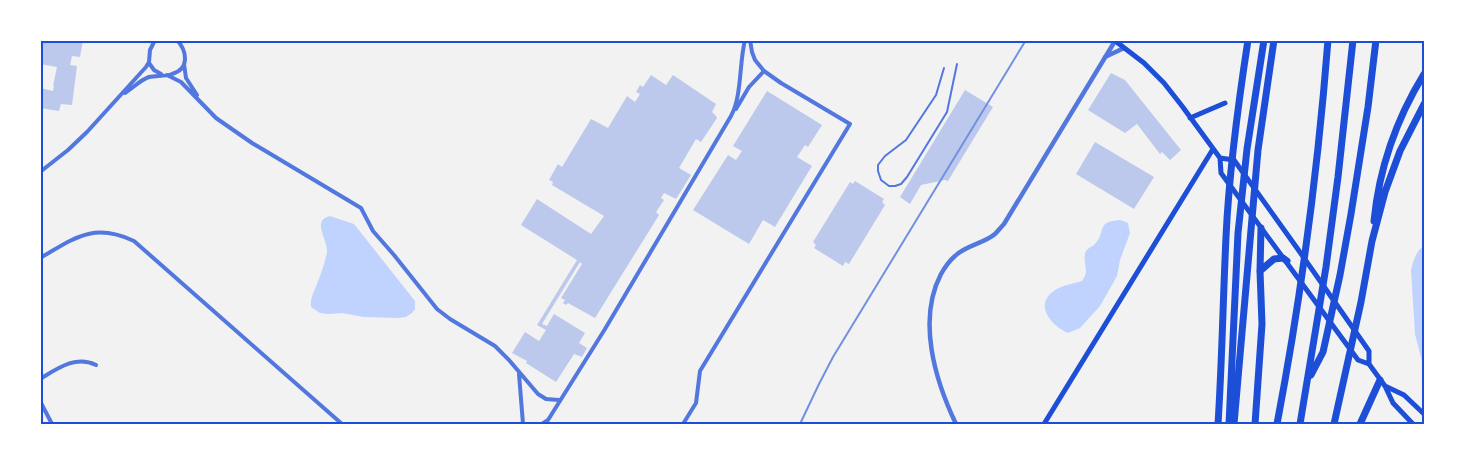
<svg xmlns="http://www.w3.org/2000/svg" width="1465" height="465" viewBox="0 0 1465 465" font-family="'DM Sans',sans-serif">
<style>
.water{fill:#bfd3fe}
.building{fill:#bdc9ec}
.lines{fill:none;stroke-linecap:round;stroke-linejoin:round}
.service{stroke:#5277de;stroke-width:2}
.minor{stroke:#5277de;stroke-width:4}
.tertiary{stroke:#5277de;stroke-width:4.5}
.secondary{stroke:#1d4ed8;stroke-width:5}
.motorway{stroke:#1d4ed8;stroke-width:7}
.rail{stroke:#7290e2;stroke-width:2}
.neatline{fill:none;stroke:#1d4ed8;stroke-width:2}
</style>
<rect width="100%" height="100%" fill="#f2f2f2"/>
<path class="water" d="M330,216L354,224L415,301V309L412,313L406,317L399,318L364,317L342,313L328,314L320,313L311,307C310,298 314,292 317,284C321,274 325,263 327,252C328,240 311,220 330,216Z
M1120,220L1128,223L1130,233L1120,260L1117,276L1100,306L1080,328L1068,333C1051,325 1033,305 1055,290C1063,285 1073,284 1082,281C1090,270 1083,266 1085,254C1086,248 1091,248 1095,244C1107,231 1095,222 1120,220Z
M1424,246V369L1415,334L1411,270C1413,262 1416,250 1424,246Z"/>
<path class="building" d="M40,40H58L61,42V40H83L80,57L72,56L70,65L77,66L72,105L61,104L59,111L40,108V88L53,91L54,86H53L57,67L40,64Z
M1111,73L1125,80L1181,150L1170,160L1162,152L1160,154L1137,124L1125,133L1088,110Z
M651,75L666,85L673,75L716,104L712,112L716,116L717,118L701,142L696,139L679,168L691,175L676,199L664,193L661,198L664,200L656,212L659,215L595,318L568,303L566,305L563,303L565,300L561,298L582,264L580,262L542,324L547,326L554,314L585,333L579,343L587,348L582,357L574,354L556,382L526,363L527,361L512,353L525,332L539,341L546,330L537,325L577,260L521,225L537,199L591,234L604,216L552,185L553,182L549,180L558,164L562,167L591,119L608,128L627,96L635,102L640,94L636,92L640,85L643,87Z
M965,90L993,107L948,181L945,180L921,185L910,204L900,197Z
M767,91L822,125L808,147L805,145L797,157L812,166L775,227L763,220L749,244L693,210L728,155L736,160L742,151L733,146Z
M1095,142L1154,177L1134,209L1076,174Z
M855,181L884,199L882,202L885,205L849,264L845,262L843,266L814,248L816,245L813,242L850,182L853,184Z"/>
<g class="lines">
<path class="service" d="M944,68L936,95L906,140L885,156L878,165V171L881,180L889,186H895L901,184L907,177L947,112L957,64"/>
<path class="minor" d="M149,63L154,70L161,74
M184,64L186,78L197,95
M167,75L181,82L216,118L252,143L361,208L373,231L394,255L437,309L450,319L495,346L509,360L538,394L546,399L559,400
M125,93C133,88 140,80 149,77C156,75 164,77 172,74C190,69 187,51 177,40
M736,109L749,87L764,71
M40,172L68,150L87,132L146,67L149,62L150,50L155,40
M40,258C75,238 93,222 134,241L342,424
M519,374L523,424
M40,379C58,368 76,355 96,365
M40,401L52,424
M542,424L548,420L605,329L731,116C742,96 739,64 745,40
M683,424L696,403L700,371L850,124L781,83L764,71L755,60L752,52L750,40"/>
<path class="tertiary" d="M1105,57L1124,48
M956,424C935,380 917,320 941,274C945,267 949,261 955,256C966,245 983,244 995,234C998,231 1001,227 1004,224L1115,41"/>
<path class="secondary" d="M1114,40L1144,63L1164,83L1182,106L1220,158L1221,173L1358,360L1369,364L1385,386L1393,403L1413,424
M1190,118L1225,103
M1220,158L1234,160L1297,248L1369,351V364
M1385,386L1404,395L1424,414
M1044,424L1213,149"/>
<path class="motorway" d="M1374,221C1379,169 1397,118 1424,74
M1260,271L1274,259L1283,258L1287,261
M1311,375L1323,352L1340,275L1351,214L1368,107L1376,40
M1218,424C1222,362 1223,299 1226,237C1229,171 1238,105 1248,40
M1229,424L1238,233L1247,149L1264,40
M1234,424L1258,150L1274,40
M1255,424L1262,324L1260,271L1261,228
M1277,424C1301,298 1318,169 1328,40
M1300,424L1326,267L1338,177L1353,40
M1334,424L1361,302L1372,241L1385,192L1400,151L1424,104
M1360,424L1380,380"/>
<path class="rail" d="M800,424L819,384L833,357L1026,40"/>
</g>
<rect width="1465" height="465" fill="none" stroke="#ffffff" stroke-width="84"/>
<rect x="42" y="42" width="1381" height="381" class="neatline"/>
</svg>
